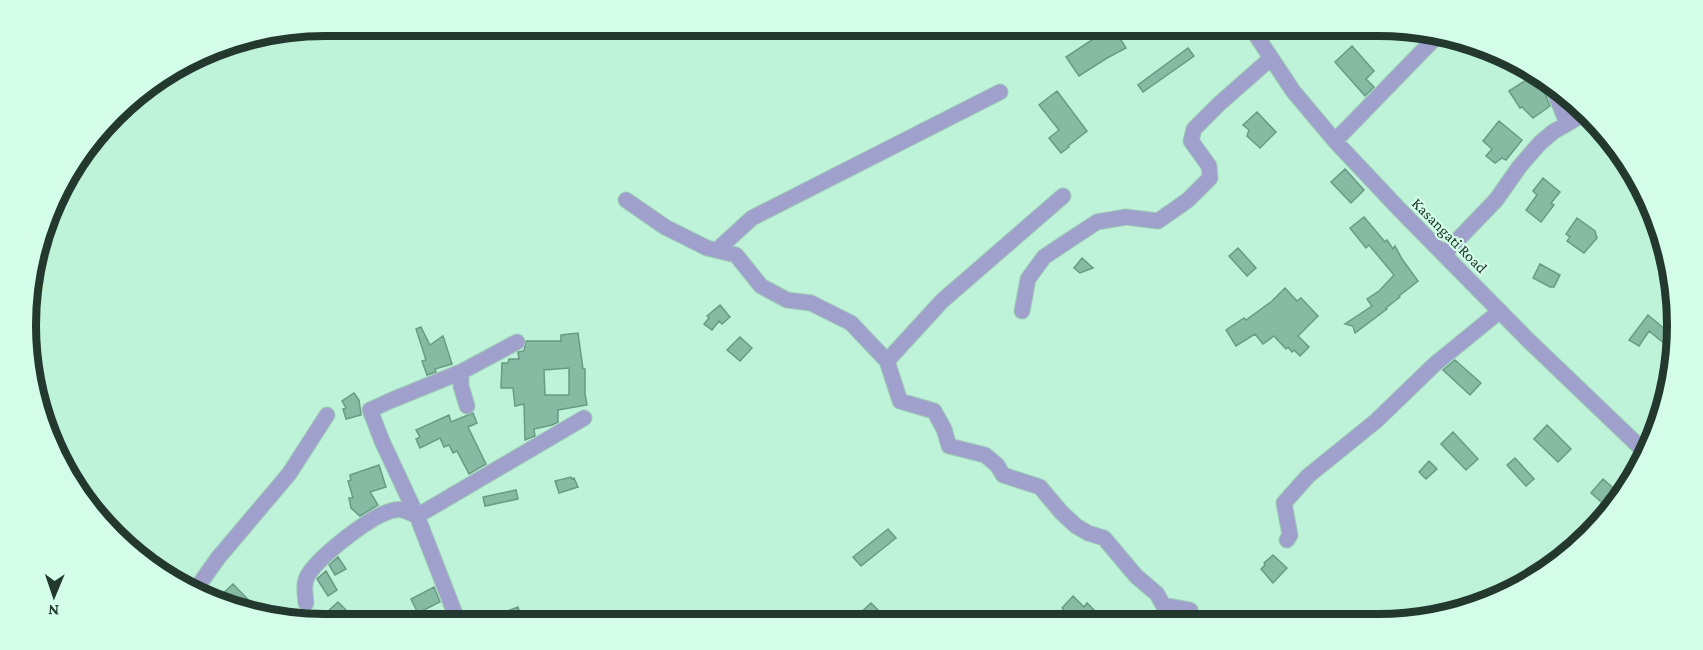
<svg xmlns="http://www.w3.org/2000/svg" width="1703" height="650" viewBox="0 0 1703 650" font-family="'Crimson Pro',serif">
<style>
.wetland{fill:url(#wetland-marsh)}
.building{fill:#87baa2;stroke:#699b84;stroke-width:1.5;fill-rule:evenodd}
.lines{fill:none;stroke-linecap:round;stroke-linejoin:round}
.minor-casing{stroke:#9fcdb7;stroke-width:17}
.minor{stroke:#9fa0cc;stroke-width:15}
.labels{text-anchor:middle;stroke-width:4.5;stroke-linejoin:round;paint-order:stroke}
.street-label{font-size:16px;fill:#23382e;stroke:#d3fde8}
.rim{fill:none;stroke:#23382e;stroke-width:8}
</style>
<defs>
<pattern id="wetland-marsh" width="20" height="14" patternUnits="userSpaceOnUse" patternTransform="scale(1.5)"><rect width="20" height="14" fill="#d6cf7e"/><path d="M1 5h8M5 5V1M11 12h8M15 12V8" fill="none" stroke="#b7b26d"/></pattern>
</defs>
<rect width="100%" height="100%" fill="#bef2d9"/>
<path class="wetland" d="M52,216L31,375L28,286Z"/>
<path class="building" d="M1112,26L1126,48L1107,58L1079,76L1066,57L1095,38L1094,36Z
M1352,46L1374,71L1366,79L1374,87L1365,96L1335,62Z
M1188,48L1194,56L1143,92L1138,85Z
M1534,75L1542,86L1550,106L1533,118L1522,107L1520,108L1509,91Z
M1057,91L1087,131L1068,146L1069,147L1061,153L1049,138L1059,130L1039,105Z
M1257,112L1276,132L1260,148L1247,136L1249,130L1243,125Z
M1499,121L1522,140L1506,160L1502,158L1495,163L1486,156L1492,149L1483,141Z
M1345,169L1364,190L1351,203L1331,182Z
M1543,178L1560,192L1551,203L1554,205L1541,222L1526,210L1537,195L1533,191Z
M1364,217L1385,242L1387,240L1393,249L1395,246L1402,259L1418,281L1399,296L1400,297L1386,308L1387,309L1355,333L1353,326L1345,324L1372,306L1367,299L1379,291L1394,275L1369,245L1366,248L1350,228Z
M1577,218L1595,231L1597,238L1584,253L1567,241L1570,237L1566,234Z
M1238,248L1256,268L1247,276L1229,256Z
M1082,258L1093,268L1080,273L1074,268Z
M1540,264L1560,275L1554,287H1550L1533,278Z
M1285,288L1297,301L1301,298L1318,316L1298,336L1309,347L1300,356L1294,350L1292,352L1288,347L1286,349L1274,336L1263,344L1255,334L1236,346L1226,330L1244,318L1246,320L1272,301Z
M720,305L730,317L722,324L719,321L712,330L704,324L709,318L707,316Z
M1648,315L1672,335L1671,349L1649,331L1639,346L1629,340Z
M421,327L430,345L443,336L452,364L435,369L436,372L427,375L422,361L426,360L416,329Z
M578,333L583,369H585V394L587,405L558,410V422L552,425L534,429L535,436L525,440L524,404L515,406L513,388H501L502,363H508L509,359H519L518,352L524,351L526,341H561V335ZM569,368V395H545L544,370Z
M740,337L752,348L740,361L727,350Z
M1455,360L1481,383L1470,395L1443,370Z
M354,393L359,400L361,415L346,419L343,409L346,408L342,401Z
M473,413L477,423L468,427L486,464L469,474L457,451L453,453L449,445L444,447L440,438L420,448L416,439L420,437L416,430L449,415L451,422Z
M1547,425L1571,449L1558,462L1534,439Z
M1453,432L1478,459L1466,470L1441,444Z
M1515,458L1534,479L1526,486L1507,465Z
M1429,461L1437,469L1426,479L1419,472Z
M379,465L386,487L370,492L378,505L360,516L351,508L349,498H353L348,481L351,480L350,475Z
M571,477L572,479L574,478L578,487L559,493L555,481Z
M1603,479L1619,493L1607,507L1591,493Z
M516,490L518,499L485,506L483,497Z
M888,529L896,538L861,566L853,557Z
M1273,555L1287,568L1273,583L1261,569L1265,565L1264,563Z
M338,557L346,569L335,575L329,565Z
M326,571L337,590L328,596L317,579Z
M233,584L258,610L254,615L247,614L217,599Z
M434,587L440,602L418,613L411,599Z
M1073,596L1084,607L1087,603L1095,611L1084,623H1071L1065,616L1067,614L1062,608Z
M338,602L350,614L340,616L334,621L326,613Z
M871,603L891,623H860L855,618Z
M518,607L523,624H479V623L497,616V615Z"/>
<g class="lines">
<defs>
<path id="minor" d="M1250,26L1293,91L1335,141L1400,210L1528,340L1645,452
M1551,83L1567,123
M1335,141L1439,34
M626,200L665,227L707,248L736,255L761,286L787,300L811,303L851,323L887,361L900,401L934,411L944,429L949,446L985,455L997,465L1003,475L1040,487L1061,512L1076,526L1088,533L1104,538L1136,576L1157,594L1163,605L1190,610L1187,622
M717,250L752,218L1000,92
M1444,254L1496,200L1520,166L1540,143L1553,132L1584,114
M1022,311L1028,279L1044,257L1068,241L1097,222L1126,217L1158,221L1188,200L1210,178L1209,166L1191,141L1194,129L1218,105L1271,58
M887,361L942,301L1063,196
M467,406L461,386V372L517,342
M1287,540L1290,535L1284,503L1308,476L1376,421L1435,364L1500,311
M196,589L218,558L289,474L327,415
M306,603C305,593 303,584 308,575C320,556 373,513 395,510C402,508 410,513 417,516L584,418
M459,624L417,516L382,441L370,410L392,400L461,372"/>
</defs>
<use href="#minor" class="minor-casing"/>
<use href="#minor" class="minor"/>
</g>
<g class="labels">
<g class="street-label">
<text transform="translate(1450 235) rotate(45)" y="6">Kasangati Road</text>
</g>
</g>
<path d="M0 0H1703V650H0ZM325 36H1378A289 289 0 0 1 1667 325V325A289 289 0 0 1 1378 614H325A289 289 0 0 1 36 325V325A289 289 0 0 1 325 36Z" fill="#d3fde8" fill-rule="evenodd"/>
<path class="rim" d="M325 36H1378A289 289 0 0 1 1667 325V325A289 289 0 0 1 1378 614H325A289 289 0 0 1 36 325V325A289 289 0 0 1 325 36Z"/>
<g transform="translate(54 596) rotate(182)" stroke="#d3fde8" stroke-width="4.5" paint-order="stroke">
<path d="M0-4.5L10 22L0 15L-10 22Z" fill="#23382e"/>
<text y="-9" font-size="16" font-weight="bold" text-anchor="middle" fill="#23382e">N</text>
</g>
</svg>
